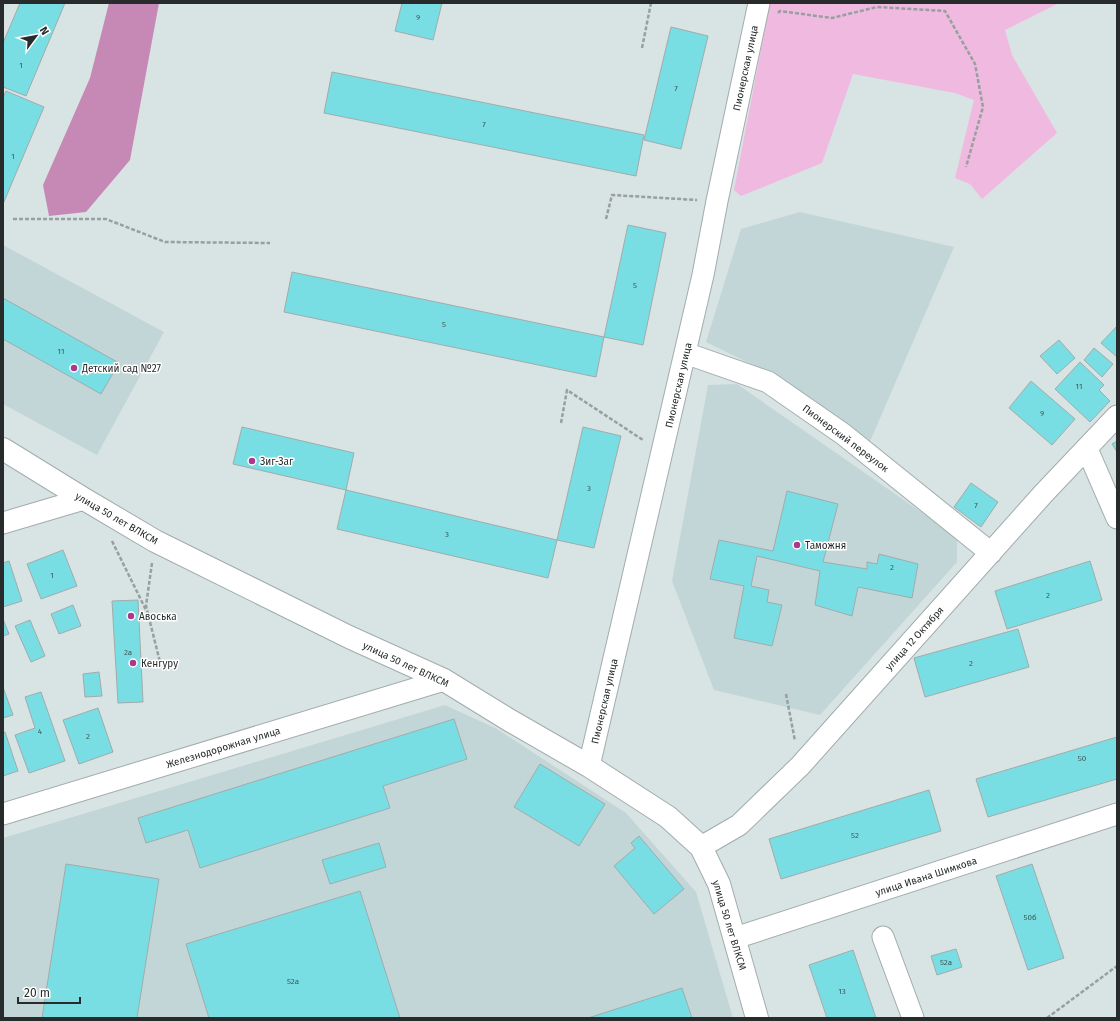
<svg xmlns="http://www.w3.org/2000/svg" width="1120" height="1021" viewBox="0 0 1120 1021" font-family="'Fira Sans',sans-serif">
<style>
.built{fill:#c3d6d7}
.green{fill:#f0b9df}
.forest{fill:#c688b4}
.building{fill:#79dee3;stroke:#a1abab}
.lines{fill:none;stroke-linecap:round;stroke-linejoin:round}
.street-casing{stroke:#a2acac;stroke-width:23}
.secondary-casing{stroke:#a2acac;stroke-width:24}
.path{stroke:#979f9f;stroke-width:2.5;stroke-dasharray:4 2;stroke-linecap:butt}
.street{stroke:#fff;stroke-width:21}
.secondary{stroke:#fff;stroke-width:22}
.poi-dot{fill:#ab3791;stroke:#fff;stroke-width:1.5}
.labels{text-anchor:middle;stroke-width:3;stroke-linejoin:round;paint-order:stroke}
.number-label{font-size:8px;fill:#3c5859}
.street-label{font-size:10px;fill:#272b2b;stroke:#fff}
.poi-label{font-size:10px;fill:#272b2b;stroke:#fff;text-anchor:start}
</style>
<rect width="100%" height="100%" fill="#d8e3e3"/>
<path class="built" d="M800,212L954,247L868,446L775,376L706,342L741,229Z
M3,245L164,332L97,455L3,404Z
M737,384L957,537V562L820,715L714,690L672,581L708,385Z
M445,705L497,729L626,813L696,892L733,1018H3V838Z"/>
<path class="green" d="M770,3H1059L1005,30L1012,55L1057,133L982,199L970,184L955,178L974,100L955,93L853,74L822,163L741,196L734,190Z"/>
<path class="forest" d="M109,3H159L130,160L86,212L49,216L43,185L90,78Z"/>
<path class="building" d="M20,3H65L26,96L3,87V43Z
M402,3H442L433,40L395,31Z
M671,27L708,36L681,149L644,140Z
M332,72L644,135L636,176L324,113Z
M6,91L44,107L3,204V98Z
M628,225L666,233L643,345L604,337Z
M292,272L604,337L596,377L284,312Z
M3,298L119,363L101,394L3,339Z
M1117,326V357L1101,343Z
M1059,340L1075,358L1057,374L1040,356Z
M1094,348L1113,364L1102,377L1084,360Z
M1080,362L1104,385L1099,390L1110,401L1090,422L1055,389Z
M1031,381L1075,419L1052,445L1009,408Z
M242,427L354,453L346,490L233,464Z
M583,427L621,436L594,548L557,540Z
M1117,441V452L1112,444Z
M971,483L998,502L981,527L954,507Z
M346,490L557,540L548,578L337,529Z
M787,491L838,504L823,562L867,569V562L877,564L879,554L918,564L912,598L858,587L852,616L815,605L820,571L757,556L751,586L769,590L767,602L782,605L772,646L734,638L744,586L710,579L719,540L773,551Z
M63,550L77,586L41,599L27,564Z
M9,561L22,601L3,607V563Z
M1090,561L1102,600L1007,629L995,591Z
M138,600L143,702L118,703L112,601Z
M73,605L81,626L59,634L51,614Z
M3,619L9,634L3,636Z
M30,620L45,656L31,662L15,626Z
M1018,629L1029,667L925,697L914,658Z
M99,672L102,696L85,697L83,674Z
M3,687L13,715L3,718Z
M41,692L65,761L29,773L15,735L35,728L25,697Z
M98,708L113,752L79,764L63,720Z
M454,719L467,759L383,786L390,808L200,868L188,830L146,843L138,818Z
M5,732L18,771L3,776V733Z
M1117,737V779L988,817L976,779Z
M540,764L605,804L579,846L514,807Z
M929,790L941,831L781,879L769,839Z
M639,836L684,889L654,914L614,866L635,848L631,843Z
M379,843L386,867L330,884L322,860Z
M66,864L159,879L137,1018H42Z
M1032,864L1064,958L1028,970L996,876Z
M360,891L400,1018H209L186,944Z
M956,949L962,967L937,975L931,956Z
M853,950L876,1018H827L809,965Z
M682,988L692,1018H588Z"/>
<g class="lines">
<defs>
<path id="street" d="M685,353L768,382L843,434L991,553
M1087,449L1117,518
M3,523L84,499
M589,766L703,275L717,201L759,3
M3,814L444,680
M701,847L739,825L800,766L1044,493L1117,416
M883,937L913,1018
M735,938L1117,814"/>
<path id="secondary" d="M3,449L84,499L155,541L349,637L444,680L509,720L589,766L668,817L701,847L719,884L757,1018"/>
</defs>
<use href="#street" class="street-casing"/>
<use href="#secondary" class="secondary-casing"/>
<path class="path" d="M778,13L780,11L832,18L877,7L945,11L975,64L983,107L966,167
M642,48L651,3
M13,219H106L165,242L270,243
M606,219L612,195L697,200
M561,423L567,390L643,440
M112,541L146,610
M152,563L146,606L160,662
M786,694L795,741
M1047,1018L1117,966"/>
<use href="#street" class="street"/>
<use href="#secondary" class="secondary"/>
</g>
<g class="poi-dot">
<circle cx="74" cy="368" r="4"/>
<circle cx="252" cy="461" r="4"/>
<circle cx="797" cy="545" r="4"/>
<circle cx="131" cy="616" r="4"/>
<circle cx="133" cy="663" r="4"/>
</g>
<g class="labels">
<g class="number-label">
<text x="418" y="20">9</text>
<text x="21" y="68">1</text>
<text x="676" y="91">7</text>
<text x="484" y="127">7</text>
<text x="13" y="159">1</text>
<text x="635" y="288">5</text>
<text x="444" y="327">5</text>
<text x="61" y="354">11</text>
<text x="1079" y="389">11</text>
<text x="1042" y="416">9</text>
<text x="589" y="491">3</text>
<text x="976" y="508">7</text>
<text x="447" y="537">3</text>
<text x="892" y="570">2</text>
<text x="52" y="578">1</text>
<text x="1048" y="598">2</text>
<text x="128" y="655">2а</text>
<text x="971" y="666">2</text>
<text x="40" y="734">4</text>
<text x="88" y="739">2</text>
<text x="1082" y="761">50</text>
<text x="855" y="838">52</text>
<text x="1030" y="920">50б</text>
<text x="946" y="965">52а</text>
<text x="293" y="984">52а</text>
<text x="842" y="994">13</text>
</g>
<g class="street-label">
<text transform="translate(745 68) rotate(-78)" y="4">Пионерская улица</text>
<text transform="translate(678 385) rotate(-77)" y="4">Пионерская улица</text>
<text transform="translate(846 438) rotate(37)" y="4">Пионерский переулок</text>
<text transform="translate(117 518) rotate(30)" y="4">улица 50 лет ВЛКСМ</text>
<text transform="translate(914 638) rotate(-48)" y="4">улица 12 Октября</text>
<text transform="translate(406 664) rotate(25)" y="4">улица 50 лет ВЛКСМ</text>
<text transform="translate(604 701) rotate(-77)" y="4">Пионерская улица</text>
<text transform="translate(223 747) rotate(-17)" y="4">Железнодорожная улица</text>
<text transform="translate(926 876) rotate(-18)" y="4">улица Ивана Шимкова</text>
<text transform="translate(730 925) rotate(73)" y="4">улица 50 лет ВЛКСМ</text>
</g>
<g class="poi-label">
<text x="82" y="372">Детский сад №27</text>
<text x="260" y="465">Зиг-Заг</text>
<text x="805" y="549">Таможня</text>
<text x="139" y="620">Авоська</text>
<text x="141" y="667">Кенгуру</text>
</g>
</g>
<rect width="1120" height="1021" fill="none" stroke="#272b2b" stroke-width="8"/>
<g transform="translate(36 36) rotate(58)" stroke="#ffffff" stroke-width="3" paint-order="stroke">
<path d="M0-3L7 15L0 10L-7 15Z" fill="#272b2b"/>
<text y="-6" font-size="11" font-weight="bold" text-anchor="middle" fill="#272b2b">N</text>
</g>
<path d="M18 997v6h62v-6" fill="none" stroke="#272b2b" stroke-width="2"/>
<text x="24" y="997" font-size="12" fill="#272b2b" stroke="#ffffff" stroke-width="3" paint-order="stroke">20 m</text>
</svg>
